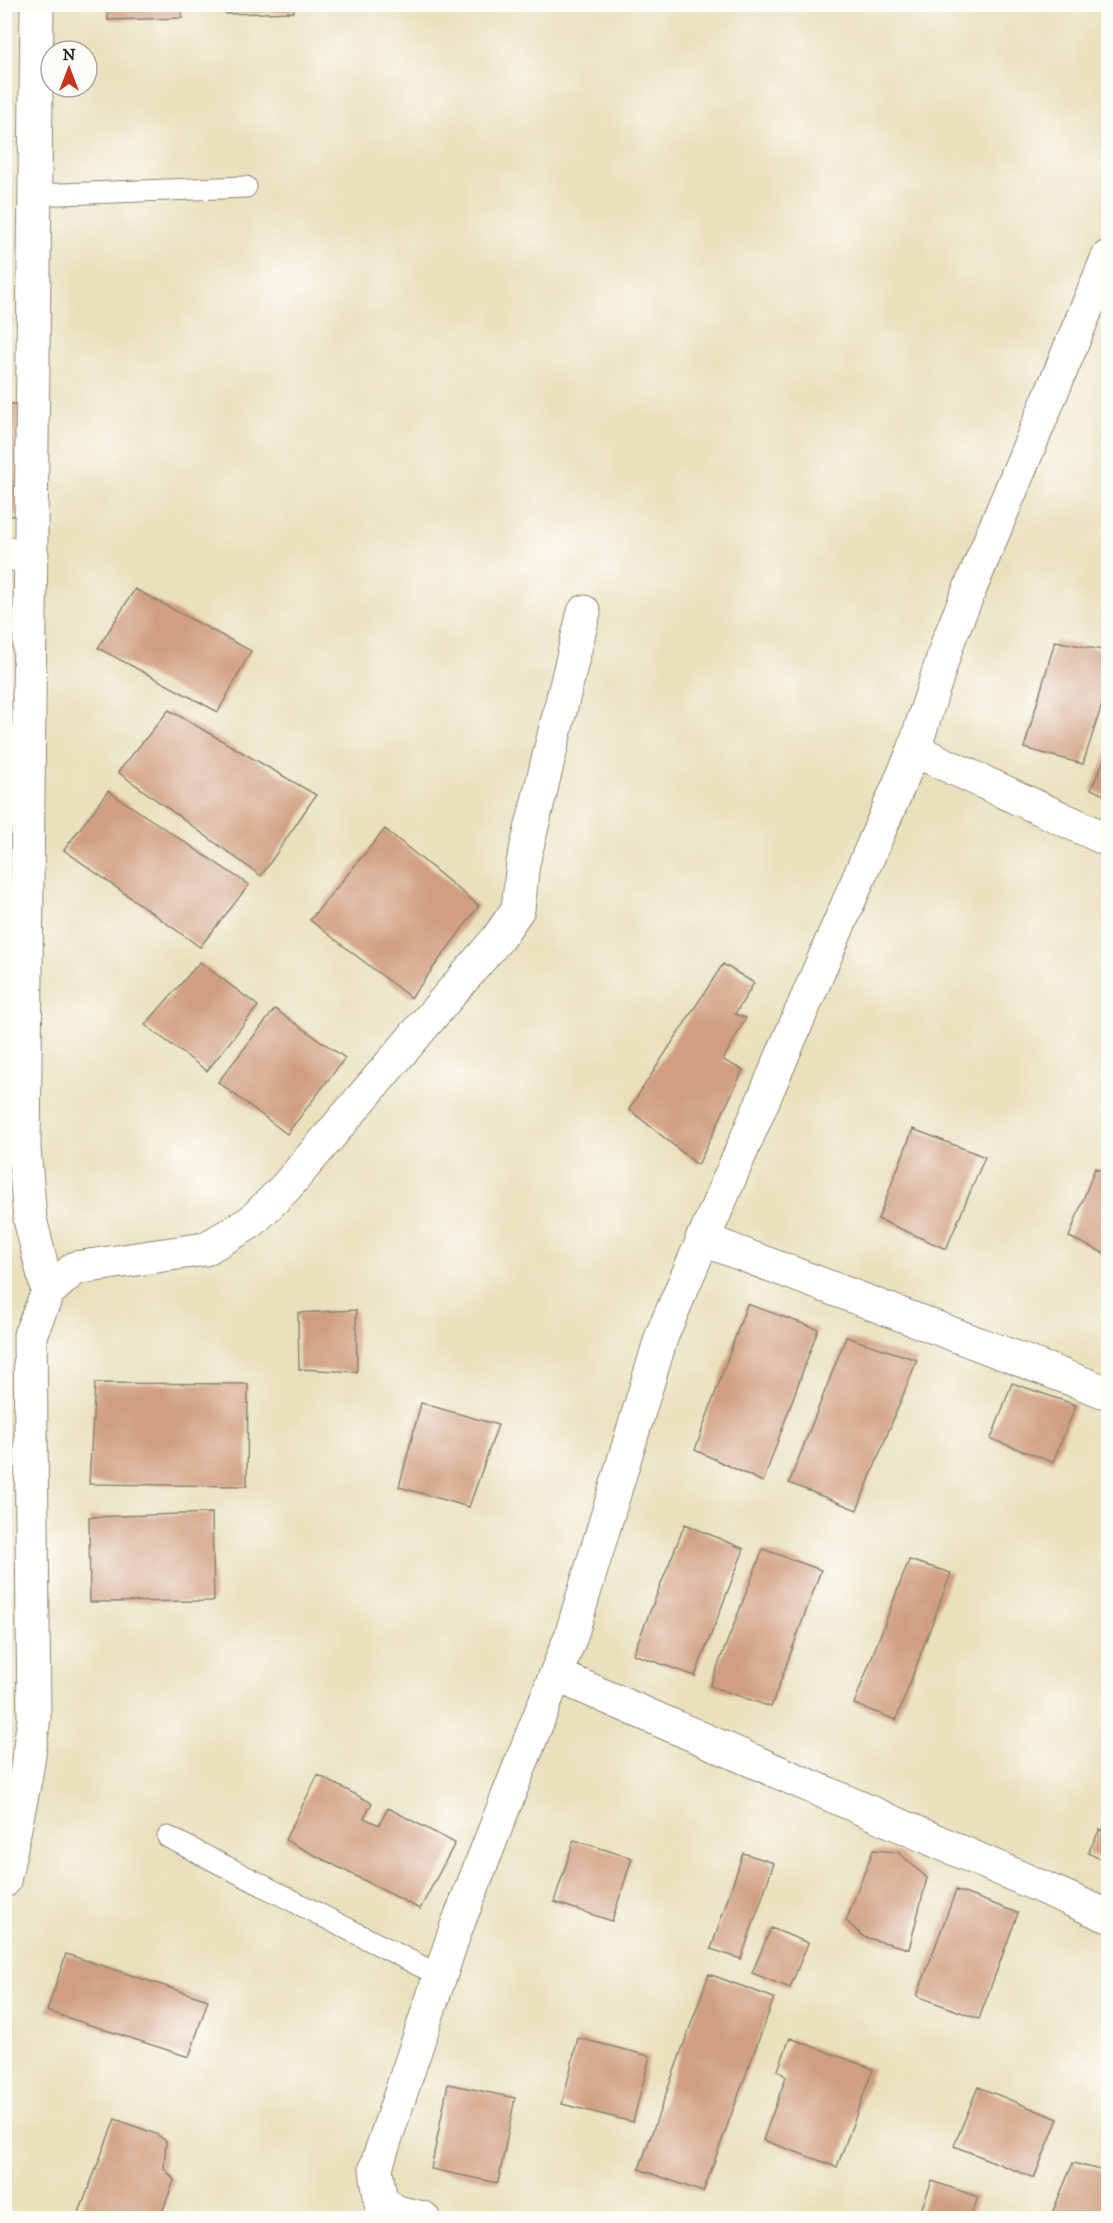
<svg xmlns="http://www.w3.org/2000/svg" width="1113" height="2223" viewBox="0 0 1113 2223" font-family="'IM FELL DW Pica',serif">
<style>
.building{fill:#d09e80}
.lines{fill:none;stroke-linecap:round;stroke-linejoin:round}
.service-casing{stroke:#8a8674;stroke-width:23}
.minor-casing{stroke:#8a8674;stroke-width:35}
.service{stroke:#fff;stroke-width:21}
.minor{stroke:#fff;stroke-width:33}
</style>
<rect width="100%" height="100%" fill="#fdfcf7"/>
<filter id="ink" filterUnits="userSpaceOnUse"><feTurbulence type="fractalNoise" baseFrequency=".0167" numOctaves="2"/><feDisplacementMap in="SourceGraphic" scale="12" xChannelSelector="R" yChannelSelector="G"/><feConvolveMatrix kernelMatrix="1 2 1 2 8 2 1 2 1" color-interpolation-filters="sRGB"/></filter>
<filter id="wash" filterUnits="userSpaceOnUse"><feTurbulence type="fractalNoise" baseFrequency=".008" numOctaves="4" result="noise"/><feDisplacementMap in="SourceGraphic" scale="24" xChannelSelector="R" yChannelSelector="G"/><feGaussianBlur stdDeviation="1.35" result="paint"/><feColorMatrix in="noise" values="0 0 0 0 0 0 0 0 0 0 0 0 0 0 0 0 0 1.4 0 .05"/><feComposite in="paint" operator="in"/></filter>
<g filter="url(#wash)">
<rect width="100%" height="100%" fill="#eae0bd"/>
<g id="blocks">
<path class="building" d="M107,4H182V18L108,20Z
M225,4H293L294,12L226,14Z
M4,404H20L18,516H4Z
M135,589L251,651L218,712L98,648Z
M1055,641L1108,651V686L1083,764L1024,748Z
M169,710L316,795L261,876L118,772Z
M1108,752V797L1091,789Z
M108,791L249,885L200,947L64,850Z
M385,829L479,906L411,998L310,920Z
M200,962L258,1006L207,1071L145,1025Z
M723,964L754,983L735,1014L746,1018L723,1060L743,1070L698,1165L629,1109Z
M275,1009L345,1058L287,1134L218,1082Z
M913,1129L985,1157L946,1249L878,1219Z
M1095,1168L1108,1174V1255L1069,1237Z
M747,1304L818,1329L763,1482L695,1450Z
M356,1310L357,1372L299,1369L298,1313Z
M846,1337L917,1360L857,1510L789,1483Z
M95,1383L248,1384L247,1486L89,1484Z
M1012,1383L1076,1405L1053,1462L991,1439Z
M421,1403L498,1425L469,1507L399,1487Z
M212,1513L214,1601L90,1602L89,1517Z
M685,1524L744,1549L695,1676L633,1654Z
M763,1549L821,1570L771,1707L710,1686Z
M909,1560L951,1573L896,1720L854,1704Z
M318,1775L372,1803L364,1818L379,1825L388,1808L455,1843L420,1909L285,1840Z
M1100,1829L1108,1833V1863L1088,1853Z
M574,1840L632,1858L612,1921L554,1902Z
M873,1850L898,1852L927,1878L909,1949L864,1937L846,1921Z
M743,1853L774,1863L741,1959L711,1949Z
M956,1890L1018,1913L979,2019L917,1996Z
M771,1928L808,1943L790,1988L752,1973Z
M66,1954L208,2000L189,2057L47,2011Z
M709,1974L774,1998L703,2192L639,2169Z
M578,2038L650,2056L633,2122L562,2104Z
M790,2038L873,2069L837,2167L763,2140L786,2077L778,2070Z
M448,2084L515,2098L498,2183L431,2169Z
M978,2087L1058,2119L1034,2178L954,2146Z
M115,2119L156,2134L166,2141L164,2168L174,2180L161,2215L170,2218H77Z
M1073,2163L1108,2172V2218H1050Z
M932,2181L978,2197L970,2218H918Z"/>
</g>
</g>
<g filter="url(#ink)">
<use href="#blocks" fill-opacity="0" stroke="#8a8674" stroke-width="1.5"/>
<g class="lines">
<defs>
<path id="service" d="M35,195L246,187
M168,1837L440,1976"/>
<path id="minor" d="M37,4L24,1148L30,1219L48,1292
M4,554L32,555
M914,750L1108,840
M702,1239L1108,1393
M556,1675L1108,1916
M4,1881L26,1775L34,1718L30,1335L48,1292L75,1268L205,1249L251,1222L286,1187L498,938L518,909L523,863L584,612
M382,2202L397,2212L423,2218
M383,2218C382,2201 377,2185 376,2167L455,1931L571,1636L662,1335L914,750L949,639L1108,257"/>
</defs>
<use href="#service" class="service-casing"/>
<use href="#minor" class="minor-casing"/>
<use href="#service" class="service"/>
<use href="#minor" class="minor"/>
</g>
</g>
<rect width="1113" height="2223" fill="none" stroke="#fdfcf7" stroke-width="24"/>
<g transform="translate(69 69)"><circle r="28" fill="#fdfcf7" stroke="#a9a8a5" stroke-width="1.5"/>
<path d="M0-4.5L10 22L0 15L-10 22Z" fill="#c8321e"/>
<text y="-9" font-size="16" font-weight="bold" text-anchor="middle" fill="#2b2b2b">N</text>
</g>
</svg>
